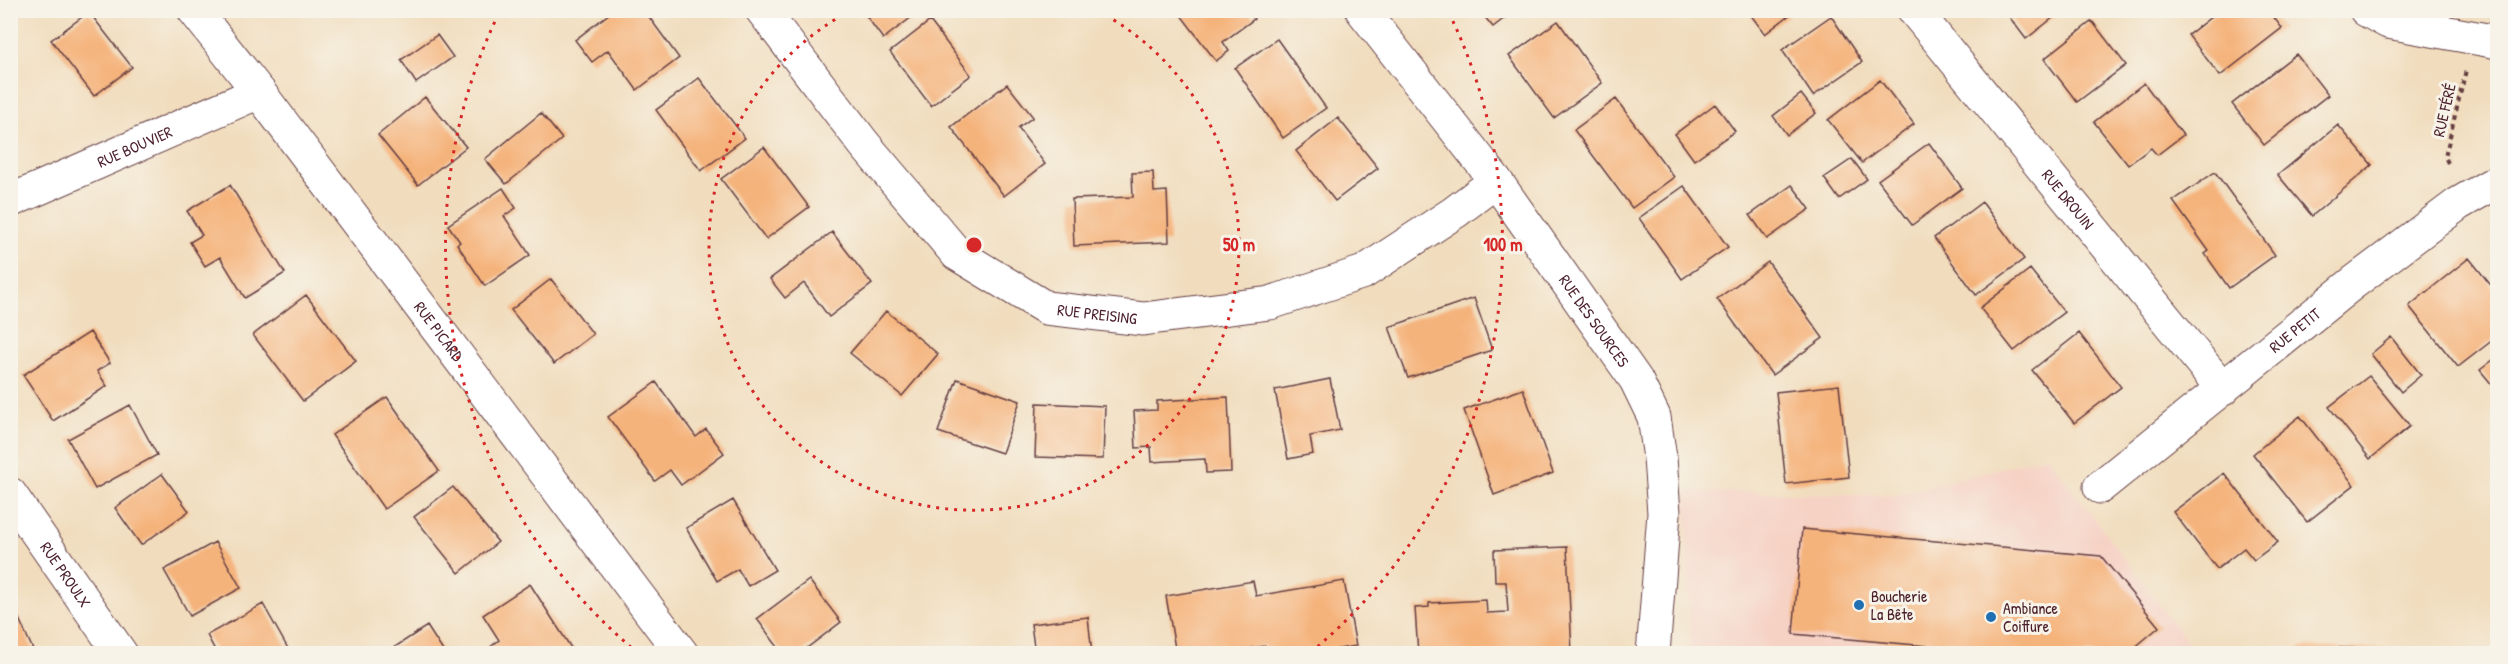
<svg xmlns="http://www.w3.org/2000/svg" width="2508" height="664" viewBox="0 0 2508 664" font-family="'Patrick Hand',sans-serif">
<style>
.built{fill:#f6d2c5}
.building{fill:#f5b37b}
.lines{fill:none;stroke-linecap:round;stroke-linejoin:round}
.minor-casing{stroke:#633c41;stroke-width:35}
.path{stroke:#633c41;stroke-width:4;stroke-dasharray:4.5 4.5;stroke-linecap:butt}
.minor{stroke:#fff;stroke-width:33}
.ring{fill:none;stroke:#d62828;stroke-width:3;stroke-dasharray:3 6}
.poi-dot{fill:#1f6fb2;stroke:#f7f3e8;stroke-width:2}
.labels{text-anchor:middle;stroke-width:6;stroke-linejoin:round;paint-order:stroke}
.street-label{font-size:16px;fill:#4a1f2b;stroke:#f7f3e8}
.poi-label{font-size:16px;fill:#4a1f2b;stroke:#f7f3e8;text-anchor:start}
.centre{fill:#d62828;stroke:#f7f3e8;stroke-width:3}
.ring-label{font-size:18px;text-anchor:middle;font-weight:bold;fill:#d62828;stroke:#f7f3e8;stroke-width:6;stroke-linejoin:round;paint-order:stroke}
</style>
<rect width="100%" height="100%" fill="#f7f3e8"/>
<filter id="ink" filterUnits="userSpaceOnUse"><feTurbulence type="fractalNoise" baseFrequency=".0167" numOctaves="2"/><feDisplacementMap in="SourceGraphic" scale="12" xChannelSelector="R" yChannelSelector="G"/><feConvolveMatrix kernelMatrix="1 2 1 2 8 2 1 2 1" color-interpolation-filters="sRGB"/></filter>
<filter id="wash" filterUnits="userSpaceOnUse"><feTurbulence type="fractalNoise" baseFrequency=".008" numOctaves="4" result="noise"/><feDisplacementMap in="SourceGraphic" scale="24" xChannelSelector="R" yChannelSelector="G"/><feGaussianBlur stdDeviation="1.35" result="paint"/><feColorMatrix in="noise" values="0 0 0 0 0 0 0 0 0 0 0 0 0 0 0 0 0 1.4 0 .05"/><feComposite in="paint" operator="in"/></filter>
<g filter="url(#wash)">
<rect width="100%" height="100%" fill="#f1ddbe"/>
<path class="built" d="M2047,456L2196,653H1690L1686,491L1897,495Z"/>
<g id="blocks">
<path class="building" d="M614,10H644L679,58L637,90L608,50L592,62L575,40Z
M862,10H921L883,39Z
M1177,10H1248L1254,19L1223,42L1229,51L1216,61Z
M1479,10H1515L1493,27Z
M1747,10H1796L1765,34Z
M2004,10H2063L2026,39Z
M2220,10H2268L2282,28L2220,76L2188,35Z
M89,12L132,67L94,96L51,40Z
M1831,16L1862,62L1813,96L1782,50Z
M930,21L971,75L931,106L890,52Z
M1558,21L1602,83L1554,118L1509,56Z
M2092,21L2126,65L2077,102L2044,59Z
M437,35L453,57L416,83L401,60Z
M1277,39L1326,108L1283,138L1235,68Z
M2296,54L2328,95L2264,145L2232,104Z
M699,78L745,138L701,171L656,110Z
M1880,80L1914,124L1862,163L1828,120Z
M2144,83L2183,135L2157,155L2151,148L2128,165L2094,122Z
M1007,84L1033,117L1018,128L1045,164L1004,196L951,127Z
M1801,94L1816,113L1787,135L1773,116Z
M425,97L466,147L418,185L378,135Z
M1616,99L1674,177L1632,208L1574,130Z
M1715,104L1735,131L1694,160L1675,134Z
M541,113L562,139L506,184L485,159Z
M1338,118L1378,168L1335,201L1296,151Z
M2338,125L2372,165L2312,216L2278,175Z
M1929,143L1962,188L1912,225L1878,180Z
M764,147L809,207L766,239L721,179Z
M1852,159L1867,179L1839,199L1824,178Z
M1153,172L1154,192L1167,191L1169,242L1074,246L1072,199L1133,197L1132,173Z
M2215,172L2275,255L2229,288L2205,254L2209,251L2173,201Z
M230,185L285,273L245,298L220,257L205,266L190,242L202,235L187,211Z
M1792,185L1810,209L1767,239L1750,215Z
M1684,186L1728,247L1682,279L1639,218Z
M503,188L516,208L504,216L530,255L485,286L457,244L460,242L448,225Z
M1982,202L2024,259L1976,295L1934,238Z
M832,232L872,284L829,317L804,283L785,298L770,279Z
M2469,258L2498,294V336L2458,367L2409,306Z
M1768,262L1823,338L1772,375L1717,299Z
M2030,269L2064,312L2014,351L1980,308Z
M551,279L593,334L554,364L511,310Z
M306,295L356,361L303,401L253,335Z
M1474,298L1492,350L1408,378L1389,327Z
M886,311L938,354L902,396L850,353Z
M90,332L110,363L97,371L107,386L53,421L23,375Z
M2079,333L2121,387L2074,423L2032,370Z
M2391,337L2421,375L2401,392L2371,354Z
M2498,356V392L2480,370Z
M2369,376L2410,426L2370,459L2329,407Z
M957,379L1020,401L1002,453L938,432Z
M1330,379L1340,430L1310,436L1313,454L1288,459L1275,390Z
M656,382L696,437L706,429L724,453L681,485L670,470L655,481L608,417Z
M1839,385L1849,477L1786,484L1776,392Z
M1523,389L1553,473L1494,495L1464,410Z
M387,397L439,471L384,509L332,435Z
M1228,397L1231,472L1206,473L1205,459L1152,462L1151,447L1136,448L1134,411L1157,410V401Z
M1037,403L1105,406L1103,459L1035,457Z
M130,405L157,455L95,489L68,439Z
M2300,416L2354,485L2307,522L2253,454Z
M2224,473L2278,542L2254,560L2244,548L2217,569L2173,512Z
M162,474L189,511L141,545L115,508Z
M453,487L498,542L459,573L414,517Z
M733,500L775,570L748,586L738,569L717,581L686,528Z
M1802,529L2101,556L2159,627L2127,654H2018L1793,634Z
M215,542L241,588L190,616L164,570Z
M1567,547L1572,654H1418L1415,608L1429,607V603L1486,600L1487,613L1508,612L1506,582H1495L1494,550Z
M809,580L841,622L799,654H783L757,619Z
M1253,581L1256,596L1344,581L1356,646L1311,654H1266L1265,646L1221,654H1176L1166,596Z
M530,584L575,654H482L499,640L483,615Z
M10,599L35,654H10Z
M263,604L291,654H217L207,635Z
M1088,617L1092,654H1035L1031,624Z
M427,626L445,654H384Z
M2300,647L2381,649V654H2300Z"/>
</g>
</g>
<g filter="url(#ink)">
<use href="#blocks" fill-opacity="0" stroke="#633c41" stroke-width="1.5"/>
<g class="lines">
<defs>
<g id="minor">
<path id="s1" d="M194,10L259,92L682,654"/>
<path id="s2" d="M762,10L864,144L957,254L1046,308L1143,319L1270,303L1364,272L1455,212L1496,181"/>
<path id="s3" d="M1362,10L1496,181L1636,380L1654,417L1660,458L1664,513L1653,654"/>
<path id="s4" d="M1914,10L2223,389"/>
<path d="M2366,10L2388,22L2498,42"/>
<path id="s5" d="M10,201L259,92"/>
<path id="s6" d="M2100,487L2353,283L2458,204L2498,181"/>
<path id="s7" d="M10,494L121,654"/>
</g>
</defs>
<use href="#minor" class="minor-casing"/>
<path class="path" d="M2448,163L2445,157L2466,70"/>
<use href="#minor" class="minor"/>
</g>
</g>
<g class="ring">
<path d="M1098 11A265 265 0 1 1 850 11"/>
<path d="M638 653A529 529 0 0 1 499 13M1449 13A529 529 0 0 1 1310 653"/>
</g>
<g class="poi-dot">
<circle cx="1859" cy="605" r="6"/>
<circle cx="1991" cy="617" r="6"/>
</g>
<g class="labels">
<g class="street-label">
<text transform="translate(2444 110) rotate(-77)" y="6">RUE FÉRÉ</text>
<text dy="6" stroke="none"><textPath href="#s5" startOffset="136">RUE BOUVIER</textPath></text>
<text dy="6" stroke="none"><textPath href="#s4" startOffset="244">RUE DROUIN</textPath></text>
<text dy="6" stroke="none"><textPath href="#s2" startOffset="468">RUE PREISING</textPath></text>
<text dy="6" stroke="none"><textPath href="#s3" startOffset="388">RUE DES SOURCES</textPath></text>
<text dy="6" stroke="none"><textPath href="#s6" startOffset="250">RUE PETIT</textPath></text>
<text dy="6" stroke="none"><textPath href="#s1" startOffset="404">RUE PICARD</textPath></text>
<text dy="6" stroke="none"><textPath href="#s7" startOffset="98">RUE PROULX</textPath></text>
</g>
<g class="poi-label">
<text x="1871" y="602">Boucherie<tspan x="1871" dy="18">La Bête</tspan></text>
<text x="2003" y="614">Ambiance<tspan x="2003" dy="18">Coiffure</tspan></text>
</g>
</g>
<circle cx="974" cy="245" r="9" class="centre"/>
<g class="ring-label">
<text x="1239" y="251">50 m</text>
<text x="1503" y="251">100 m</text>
</g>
<rect width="2508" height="664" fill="none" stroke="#f7f3e8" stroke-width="36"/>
</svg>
